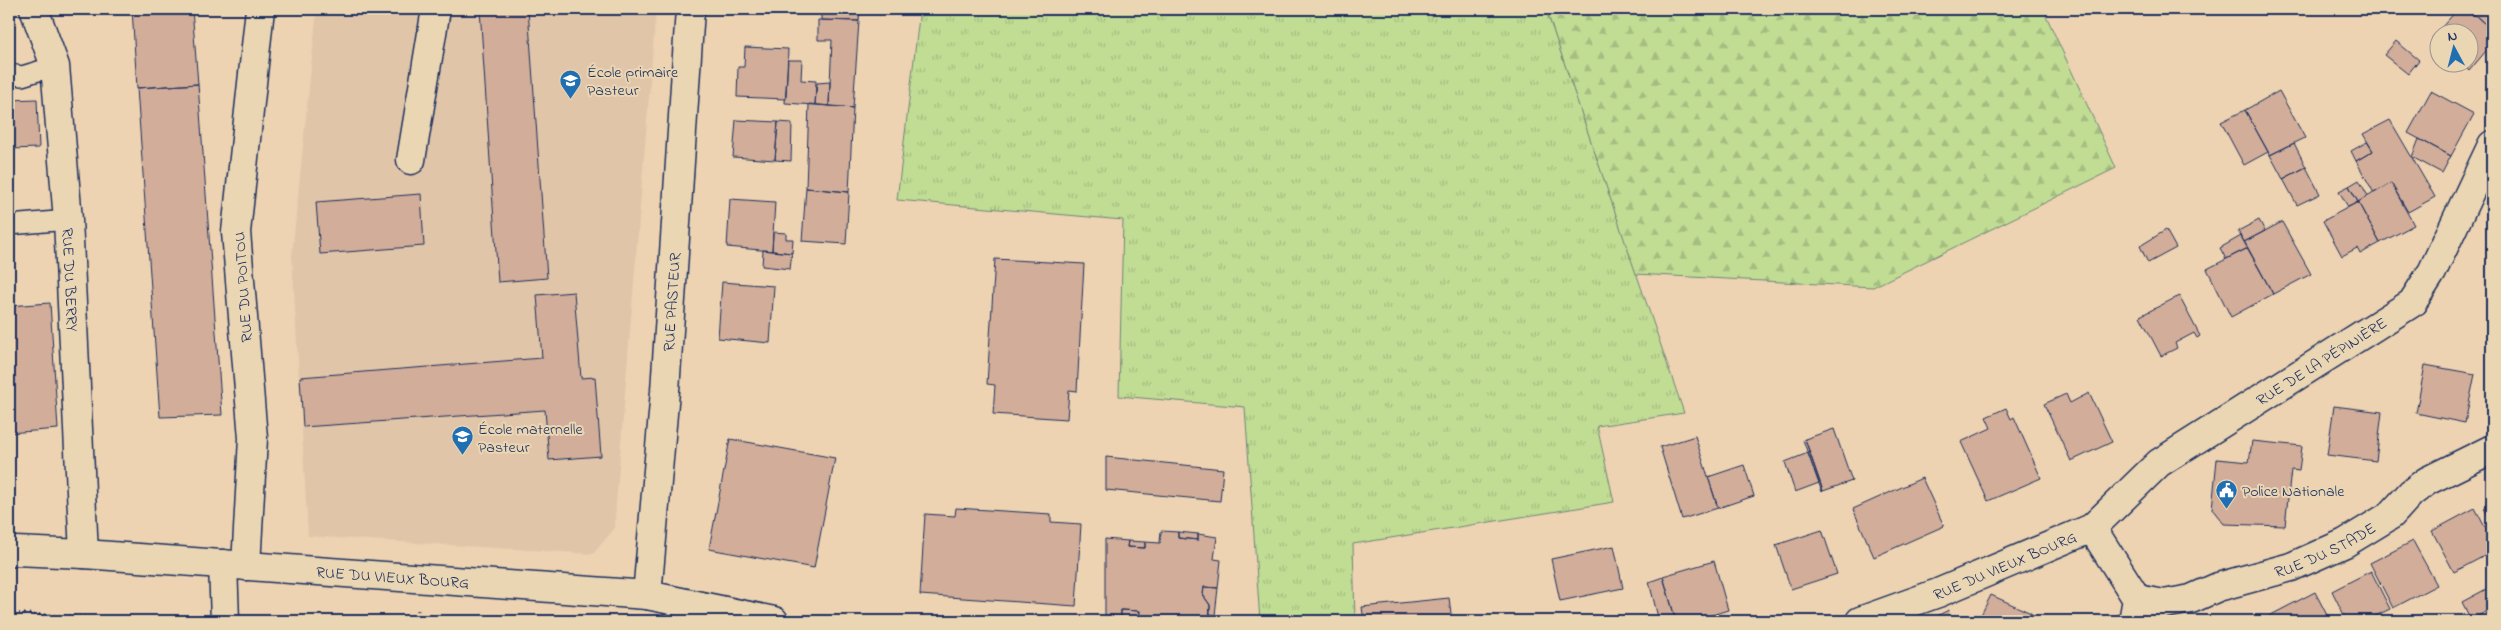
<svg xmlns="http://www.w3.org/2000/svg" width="2501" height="630" viewBox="0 0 2501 630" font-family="'Indie Flower',sans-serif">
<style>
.built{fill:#e1c5a8}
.grass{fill:url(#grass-tufts);stroke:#6e8678}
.forest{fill:url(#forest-firs);stroke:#6e8678}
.building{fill:#d2ad99;stroke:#1b2f5e}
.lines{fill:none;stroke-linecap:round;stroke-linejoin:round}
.lane-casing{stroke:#1b2f5e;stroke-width:22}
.street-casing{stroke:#1b2f5e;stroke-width:31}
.secondary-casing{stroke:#1b2f5e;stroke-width:31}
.path{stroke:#1b2f5e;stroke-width:3;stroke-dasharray:1 4;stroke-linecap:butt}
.lane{stroke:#ebd6b4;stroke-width:19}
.street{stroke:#ebd6b4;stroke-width:28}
.secondary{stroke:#ebd6b4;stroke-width:28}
.labels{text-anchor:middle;stroke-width:4;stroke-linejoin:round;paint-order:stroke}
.poi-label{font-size:16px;fill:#1b2f5e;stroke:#ebd6b4;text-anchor:start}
.street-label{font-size:16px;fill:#1b2f5e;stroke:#ebd6b4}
</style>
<defs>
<pattern id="grass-tufts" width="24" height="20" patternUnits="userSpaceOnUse" patternTransform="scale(1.25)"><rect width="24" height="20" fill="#c1dc93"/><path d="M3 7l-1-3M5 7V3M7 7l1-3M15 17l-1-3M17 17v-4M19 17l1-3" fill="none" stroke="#a5bd81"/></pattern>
<pattern id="forest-firs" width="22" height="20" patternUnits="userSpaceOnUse" patternTransform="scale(1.25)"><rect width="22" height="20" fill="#c1dc93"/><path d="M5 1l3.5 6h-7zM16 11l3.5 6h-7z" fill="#a5bd81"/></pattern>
</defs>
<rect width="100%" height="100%" fill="#edd3b1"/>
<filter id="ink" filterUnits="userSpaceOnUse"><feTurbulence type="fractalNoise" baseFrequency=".02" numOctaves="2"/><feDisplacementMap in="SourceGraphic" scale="10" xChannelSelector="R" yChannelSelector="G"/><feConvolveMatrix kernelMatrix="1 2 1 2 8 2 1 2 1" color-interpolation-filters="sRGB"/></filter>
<g filter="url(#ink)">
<path class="built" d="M317,9H656L614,529L593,554L308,536L292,255Z"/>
<path class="grass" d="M920,9H1546L1684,413L1597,426L1614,502L1353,544L1355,621H1260L1245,407L1119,396L1123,220L897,200Z"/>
<path class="forest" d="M1546,9H2043L2116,168L1873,287L1636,274Z"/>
<path class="building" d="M132,9H192L198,84L137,88Z
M480,9H528L547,278L498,282Z
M821,9H860L859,21L821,20Z
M2458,9H2468L2492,30V44L2469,71L2460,62H2468V32H2438V44L2432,38Z
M2468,9H2492V30Z
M818,20L859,21L853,108L829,106L832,40H818Z
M2396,41L2419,60L2408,74L2384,55Z
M745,47L788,49L786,99L737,97L738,67H744Z
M788,60H802L801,80L816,81L815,105L785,103Z
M830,82L829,106L815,105L817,83Z
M198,84L222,415L160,417L137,88Z
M2279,91L2305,138L2270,155L2245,110Z
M2431,91L2474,114L2451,156L2408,133Z
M37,99L39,148L9,149V100Z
M809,104L853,108L849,192L806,188Z
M2245,110L2268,152L2244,165L2221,122Z
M736,120L778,122L775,160L733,157Z
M2390,120L2435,197L2408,212L2391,183L2374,193L2356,161L2373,151L2363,134Z
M778,122L792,123L791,161L775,160Z
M2419,139L2451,156L2442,173L2412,157Z
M2367,142L2373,151L2356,161L2351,151Z
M2294,143L2306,167L2283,179L2270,155Z
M2306,167L2320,194L2297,205L2283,179Z
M2359,180L2368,196L2358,202L2349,186Z
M2391,183L2414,225L2380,243L2358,202Z
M2349,186L2358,202L2348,207L2339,191Z
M806,188L849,192L846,244L802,241Z
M421,194L424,246L320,254L316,202Z
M730,199L775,202L772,251L727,247Z
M2358,202L2380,243L2360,254L2357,248L2342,256L2323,221Z
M2259,220L2265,231L2244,242L2238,231Z
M2282,222L2311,274L2273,294L2244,242Z
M2166,230L2176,248L2148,263L2140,246Z
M773,232L786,233V239H793L792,253L772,251Z
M2241,236L2248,248L2226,259L2220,248Z
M2248,248L2273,294L2231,317L2207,269Z
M763,250L792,253L790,269L762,266Z
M995,259L1084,264L1077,391L1069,390L1067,419L993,414L995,385L987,384Z
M722,282L774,286L770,343L718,338Z
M574,292L581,378L595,377L601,456L549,460L545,410L303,427L300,377L542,358L537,295Z
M2179,296L2200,336L2197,338L2194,333L2175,343L2177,348L2161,356L2140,316Z
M50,303L58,429L9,433V306Z
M2425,365L2475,374L2465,423L2416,413Z
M2089,393L2112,442L2071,461L2044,404L2066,394L2070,403Z
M2334,406L2382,412L2376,461L2327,455Z
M2006,408L2011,419L2014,417L2041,478L1988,501L1961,442L1991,428L1986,417Z
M1834,429L1852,481L1823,491L1805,439Z
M1695,436L1718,508L1682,519L1660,447Z
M730,439L835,458L814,568L709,549Z
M1805,439L1823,491L1822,492L1803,440Z
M2252,441L2302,446L2299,471L2291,470L2285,526L2224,524L2212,509L2217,459L2249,462Z
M1808,453L1819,483L1795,492L1785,462Z
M1106,457L1223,469L1220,501L1106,490Z
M1744,465L1754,496L1718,508L1708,477Z
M1922,478L1944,526L1874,557L1853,509Z
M2492,499V524L2484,508L2487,506L2486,502Z
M956,508L1051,514V522L1081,524L1076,606L920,595L925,514L955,516Z
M2475,508L2492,541V552L2454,572L2432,531Z
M1822,530L1837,574L1791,589L1776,545Z
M1161,531L1178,532V538L1198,540V534L1217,537L1214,559L1221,560L1218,588L1204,587L1203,595L1210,605L1209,621H1153V619L1139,618L1140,611L1121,610V617L1105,615V539L1128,541L1127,547L1145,548V542L1160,543Z
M1178,532L1198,534V540L1178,538Z
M1128,541L1145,542V548L1127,547Z
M2413,541L2437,585L2393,608L2370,563Z
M1614,546L1623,588L1560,601L1551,559Z
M1714,561L1728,610L1693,621H1676L1663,576Z
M2371,571L2390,609L2365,621H2347L2332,591Z
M1663,577L1676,621H1659L1649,582Z
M2492,586V608L2471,620L2462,602Z
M1204,587L1218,588L1215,615L1210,614V605L1203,595Z
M2315,592L2330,621H2272L2269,616Z
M1991,595L2031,613L2034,621H1978Z
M1449,598L1452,621H1364L1362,607Z
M1121,610L1140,611L1139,618L1121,617Z
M1949,610L1947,621H1926Z"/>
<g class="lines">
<defs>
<path id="lane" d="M9,74L22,76L55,66
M9,225L68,220"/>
<g id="street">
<path id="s1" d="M34,9L55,66L68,220L84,554"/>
<path d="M411,160L436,9"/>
<path id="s2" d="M2092,528L2159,463L2412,303L2432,272L2492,145"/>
<path d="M223,564L225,621"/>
<path d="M246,566L253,438L236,232L260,9"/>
<path id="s3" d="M647,595L665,391L690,9"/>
<path id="s4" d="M2137,599L2164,604L2191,599L2218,587L2291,567L2345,543L2391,515L2411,493L2427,481L2492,449"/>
</g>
<g id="secondary">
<path id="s5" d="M9,553L15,551L84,554L647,595L774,621"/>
<path id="s6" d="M1860,621L1938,593L2092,528L2137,599L2133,621"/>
</g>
</defs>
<use href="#lane" class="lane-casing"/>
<use href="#street" class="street-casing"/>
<use href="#secondary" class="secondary-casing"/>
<path class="path" d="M9,613L160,621
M417,621L418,609"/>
<use href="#lane" class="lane"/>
<use href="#street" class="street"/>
<use href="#secondary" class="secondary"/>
</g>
</g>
<defs>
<symbol id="school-pin" viewBox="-11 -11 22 30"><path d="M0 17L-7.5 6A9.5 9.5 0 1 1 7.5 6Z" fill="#1f6fb2" stroke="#ebd6b4"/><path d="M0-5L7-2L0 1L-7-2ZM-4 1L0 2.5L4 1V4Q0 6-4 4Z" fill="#fff"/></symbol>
<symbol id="civic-pin" viewBox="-11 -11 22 30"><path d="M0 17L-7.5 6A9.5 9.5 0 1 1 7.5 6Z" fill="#1f6fb2" stroke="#ebd6b4"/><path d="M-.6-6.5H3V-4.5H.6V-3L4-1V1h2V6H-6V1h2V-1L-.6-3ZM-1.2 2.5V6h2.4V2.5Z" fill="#fff"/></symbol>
</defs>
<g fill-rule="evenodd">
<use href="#school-pin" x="558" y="68" width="25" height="34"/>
<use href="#school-pin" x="450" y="424" width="25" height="34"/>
<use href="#civic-pin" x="2214" y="478" width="25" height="34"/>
</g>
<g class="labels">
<g class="poi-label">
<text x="587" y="77">École primaire<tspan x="587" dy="18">Pasteur</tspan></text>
<text x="478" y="434">École maternelle<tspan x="478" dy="18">Pasteur</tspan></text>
<text x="2242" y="496">Police Nationale</text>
</g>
<g class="street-label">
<text dy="6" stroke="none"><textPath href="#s1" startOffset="275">RUE DU BERRY</textPath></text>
<text transform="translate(242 287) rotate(-94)" y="6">RUE DU POITOU</text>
<text dy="6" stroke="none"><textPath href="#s3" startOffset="294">RUE PASTEUR</textPath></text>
<text dy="6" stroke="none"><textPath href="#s2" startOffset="285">RUE DE LA PÉPINIÈRE</textPath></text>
<text dy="6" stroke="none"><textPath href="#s4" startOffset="198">RUE DU STADE</textPath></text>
<text dy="6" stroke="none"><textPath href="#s6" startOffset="155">RUE DU VIEUX BOURG</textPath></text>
<text dy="6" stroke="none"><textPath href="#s5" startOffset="385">RUE DU VIEUX BOURG</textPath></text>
</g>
</g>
<rect width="2501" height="630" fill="none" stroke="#ebd6b4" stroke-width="30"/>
<rect x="15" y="15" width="2471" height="600" fill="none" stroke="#1b2f5e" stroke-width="2" filter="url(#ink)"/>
<g transform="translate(2454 48) rotate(353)"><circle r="24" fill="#ebd6b4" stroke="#989392"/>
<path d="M0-4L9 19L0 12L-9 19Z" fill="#1f6fb2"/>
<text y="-8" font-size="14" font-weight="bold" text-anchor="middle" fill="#1b2f5e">N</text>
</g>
</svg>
